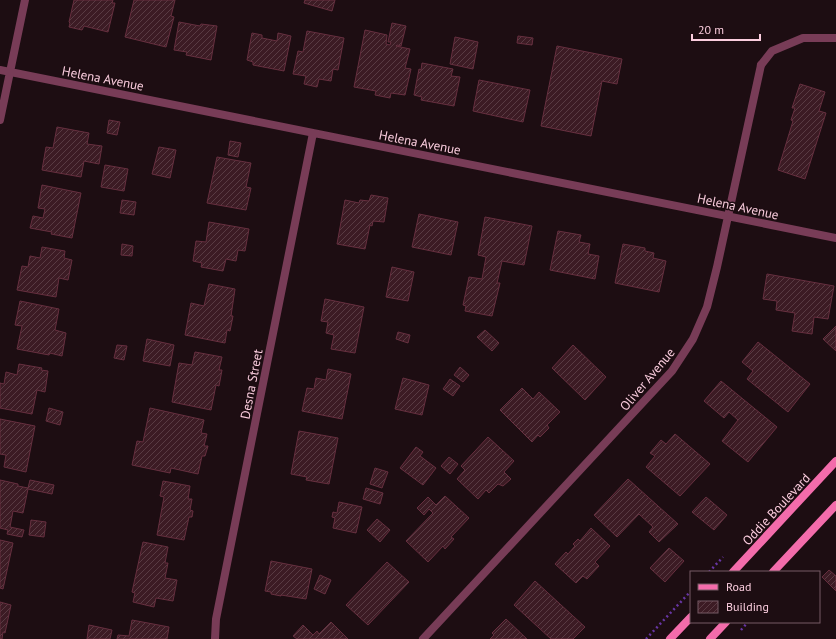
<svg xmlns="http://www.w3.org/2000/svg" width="836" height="639" viewBox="0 0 836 639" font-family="'PT Sans',sans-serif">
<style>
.building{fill:url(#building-hatch);stroke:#662f3f}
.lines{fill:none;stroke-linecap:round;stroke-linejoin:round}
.path{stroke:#6836a5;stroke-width:2.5;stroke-dasharray:2 3;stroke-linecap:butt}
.service{stroke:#783c57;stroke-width:8}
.minor{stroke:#783c57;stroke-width:8}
.secondary{stroke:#f36cab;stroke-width:8}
.labels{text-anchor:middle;stroke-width:3;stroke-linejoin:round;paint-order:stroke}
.street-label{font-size:13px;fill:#fbcdde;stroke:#1d0d12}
</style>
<defs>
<pattern id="building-hatch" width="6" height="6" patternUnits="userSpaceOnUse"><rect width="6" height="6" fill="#3c1b24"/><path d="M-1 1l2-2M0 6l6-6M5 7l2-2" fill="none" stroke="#593b43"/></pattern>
</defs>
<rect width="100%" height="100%" fill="#1d0d12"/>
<path class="building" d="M74,0H113L112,3H115L108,32L84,26L82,30L69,27L70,23L69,22Z
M134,0H175L171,16L174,17L166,47L125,37Z
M305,0H335L332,11L304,3Z
M179,22L200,26L201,24L217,26L211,60L186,55L187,52L174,50Z
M392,23L406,26L401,46L397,45L396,46L410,49L405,68L411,69L405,95L391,93L390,98L375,95L376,91L354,87L365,30L387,35L386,44L390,45L391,42H388Z
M307,31L344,38L338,70L333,69L331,81L319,79L317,87L304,84L306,76L293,74L298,51L303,52Z
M252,33L262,35V38L277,41L278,33L291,36L284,71L253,65V62L247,60Z
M518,36L533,38L532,45L517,43Z
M455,37L478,42L473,69L450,64Z
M557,46L622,59L617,84L602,81L591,136L541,126Z
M422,63L453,69L451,76L460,77L454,106L421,100L422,97L414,95L419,69L421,70Z
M479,80L530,90L523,122L473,111Z
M800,84L825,92L819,111L826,113L805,179L778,170L793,121L791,120L795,108H792Z
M109,120L120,122L117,135L107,133Z
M57,127L89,133L87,144L102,146L99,164L84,161L81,177L42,170L46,147L53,148Z
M230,141L241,143L238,157L228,155Z
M159,147L176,150L170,178L152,174Z
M217,157L251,163L246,187L251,188L246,210L207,203Z
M105,165L128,169L124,191L101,187Z
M42,185L81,193L72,238L51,234L52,232L30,228L33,216L43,218L45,209L38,208Z
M371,195L388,198L384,222L373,221L372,226L370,225L365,249L337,244L345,200L359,203L360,200L369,201Z
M122,200L136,202L134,215L120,213Z
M419,214L458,222L451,255L412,247Z
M485,217L532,226L524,265L502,261L497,283H500L492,316L465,311L466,306L463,305L469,277L482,279L486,257L478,255Z
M209,222L249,229L245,251L238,250L236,261L226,259L223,271L201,267L202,263L193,261L196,241L206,242Z
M558,231L581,235L579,242L590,244L588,254L599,256L595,279L550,270Z
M122,244L133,246L132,256L121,255Z
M623,244L645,248V251L654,253L653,258L666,261L659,292L615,283Z
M42,247L65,251L64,258L72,260L68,280L59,278L56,297L17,290L22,266L28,267L30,256L40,258Z
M392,267L414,272L408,301L386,297Z
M767,274L834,286L828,319L814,317L812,334L792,331L795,313L776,310L777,301L763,299Z
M209,284L235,289L231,316H233L230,331L227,330L225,343L185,335L191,303L204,306Z
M325,299L364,307L355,353L331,349L334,335L326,333L328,322L321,321Z
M20,301L59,309L55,330L66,333L62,356L50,353L49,355L17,349L22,326L15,325Z
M836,326V351L823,339Z
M485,330L499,343L492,351L477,337Z
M398,332L410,335L408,343L396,339Z
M147,339L174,345L170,366L143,361Z
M758,342L810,384L788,412L747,379L753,371L742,362Z
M117,345L127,346L124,360L114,358Z
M573,345L606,377L585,400L552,368Z
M195,352L222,357L219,370H222L219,386L216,385L211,410L172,402L179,363L192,365Z
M19,364L42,368L41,370L48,371L45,392L37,390L32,414L0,408V383L4,384L6,372L17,375Z
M460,367L469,375L463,382L454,375Z
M328,369L351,374L342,419L302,411L307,388L314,389L316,378L326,380Z
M403,378L429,385L422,415L395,409Z
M450,379L460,386L453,396L443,389Z
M721,381L777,427L748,462L722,441L738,420L729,412L724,418L704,401Z
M522,388L533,399L539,392L560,412L547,425L549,428L540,437L538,435L532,442L500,410Z
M49,408L63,412L60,425L46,421Z
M150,408L204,420L201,433L207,434L204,446H208L205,456H202L198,474L171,468L170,473L132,465L137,441L143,442Z
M0,419L35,426L26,472L4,467L6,455L0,454Z
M299,431L338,438L329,484L306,480L307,477L291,474Z
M675,434L710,464L680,496L646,467L655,456L650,453L661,440L666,444Z
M488,437L514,461L504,472L511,479L503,486L498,484L489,493L486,490L478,499L457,479L465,470L461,466Z
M416,447L423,452L420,456L436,468L423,485L400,468Z
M449,457L458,464L450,474L441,466Z
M375,468L388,472L382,488L370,484Z
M628,479L678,524L659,542L649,532L653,527L639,514L617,537L594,515Z
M0,480L18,484V486L28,488L30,480L54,485L52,494L28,489L23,513L13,511L10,527L24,530L22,537L7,534L8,530L0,528Z
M163,481L190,486L188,499H192L190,510L193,511L192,517H189L184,540L157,535L164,497L160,496Z
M366,488L383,493L380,504L363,499Z
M445,496L469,518L451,537L454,539L445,549L443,546L428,562L406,541L433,513L429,509L424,515L417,508L428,497L436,505Z
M706,497L727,515L714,530L692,512Z
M339,502L362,507L356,533L333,528L335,518L332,517L333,512L337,513Z
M377,519L390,530L380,542L367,530Z
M31,520L46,522L44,537L29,535Z
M591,528L610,546L595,562L599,566L587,579L583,576L576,583L555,564L566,552L568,554L575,546L573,544L578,539L580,541Z
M0,540L13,543L3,589L0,588Z
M143,542L168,547L165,563H168L165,578L177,580L173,601L156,598L154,607L133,602L135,593L132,592Z
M669,548L684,561L665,582L650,568Z
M271,561L312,569L306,599L281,595V596L271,594V592L265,591Z
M387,562L409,582L368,625L346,605Z
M829,570L836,576V591L822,577Z
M320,575L331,580L325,594L314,589Z
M535,581L585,627L573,639H551L514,605Z
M0,602L11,605L5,633L3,632L2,639H0Z
M506,619L527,639H490L494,635L492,633Z
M132,620L169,627L167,639H117L118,635L129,636Z
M331,622L348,639H297L293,636L303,625L313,635L317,631L319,634Z
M89,625L112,630L110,639H87Z"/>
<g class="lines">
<path class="path" d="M709,572L723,557
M741,630L748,622
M646,639L691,591"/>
<path class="service" d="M761,65L772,51L803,38H836"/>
<path class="minor" d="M0,70L836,238
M0,120L25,0
M215,639L216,619L221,594L313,133
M423,639L672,371L693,339L707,307L717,267L761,65"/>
<path class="secondary" d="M733,572L836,461
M773,572L836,505
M670,639L691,617
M710,639L726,622"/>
</g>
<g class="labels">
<g class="street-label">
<text transform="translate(103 78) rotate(11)" y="5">Helena Avenue</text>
<text transform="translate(420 142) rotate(11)" y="5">Helena Avenue</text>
<text transform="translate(738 206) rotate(12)" y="5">Helena Avenue</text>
<text transform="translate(647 379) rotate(-50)" y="5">Oliver Avenue</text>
<text transform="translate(251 384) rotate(-79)" y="5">Desna Street</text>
<text transform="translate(776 509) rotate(-47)" y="5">Oddie Boulevard</text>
</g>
</g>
<rect x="690" y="571" width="130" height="52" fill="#1d0d12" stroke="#765a64"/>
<rect x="698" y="584" width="20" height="6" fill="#f36cab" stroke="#765a64"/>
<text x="726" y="591" font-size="12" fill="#fbcdde">Road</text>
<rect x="698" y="601" width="20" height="12" fill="url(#building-hatch)" stroke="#765a64"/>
<text x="726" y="611" font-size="12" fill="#fbcdde">Building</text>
<path d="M692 34v6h68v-6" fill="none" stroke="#fbcdde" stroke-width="2"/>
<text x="698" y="34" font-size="12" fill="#fbcdde" stroke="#1d0d12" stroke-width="3" paint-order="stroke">20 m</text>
</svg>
